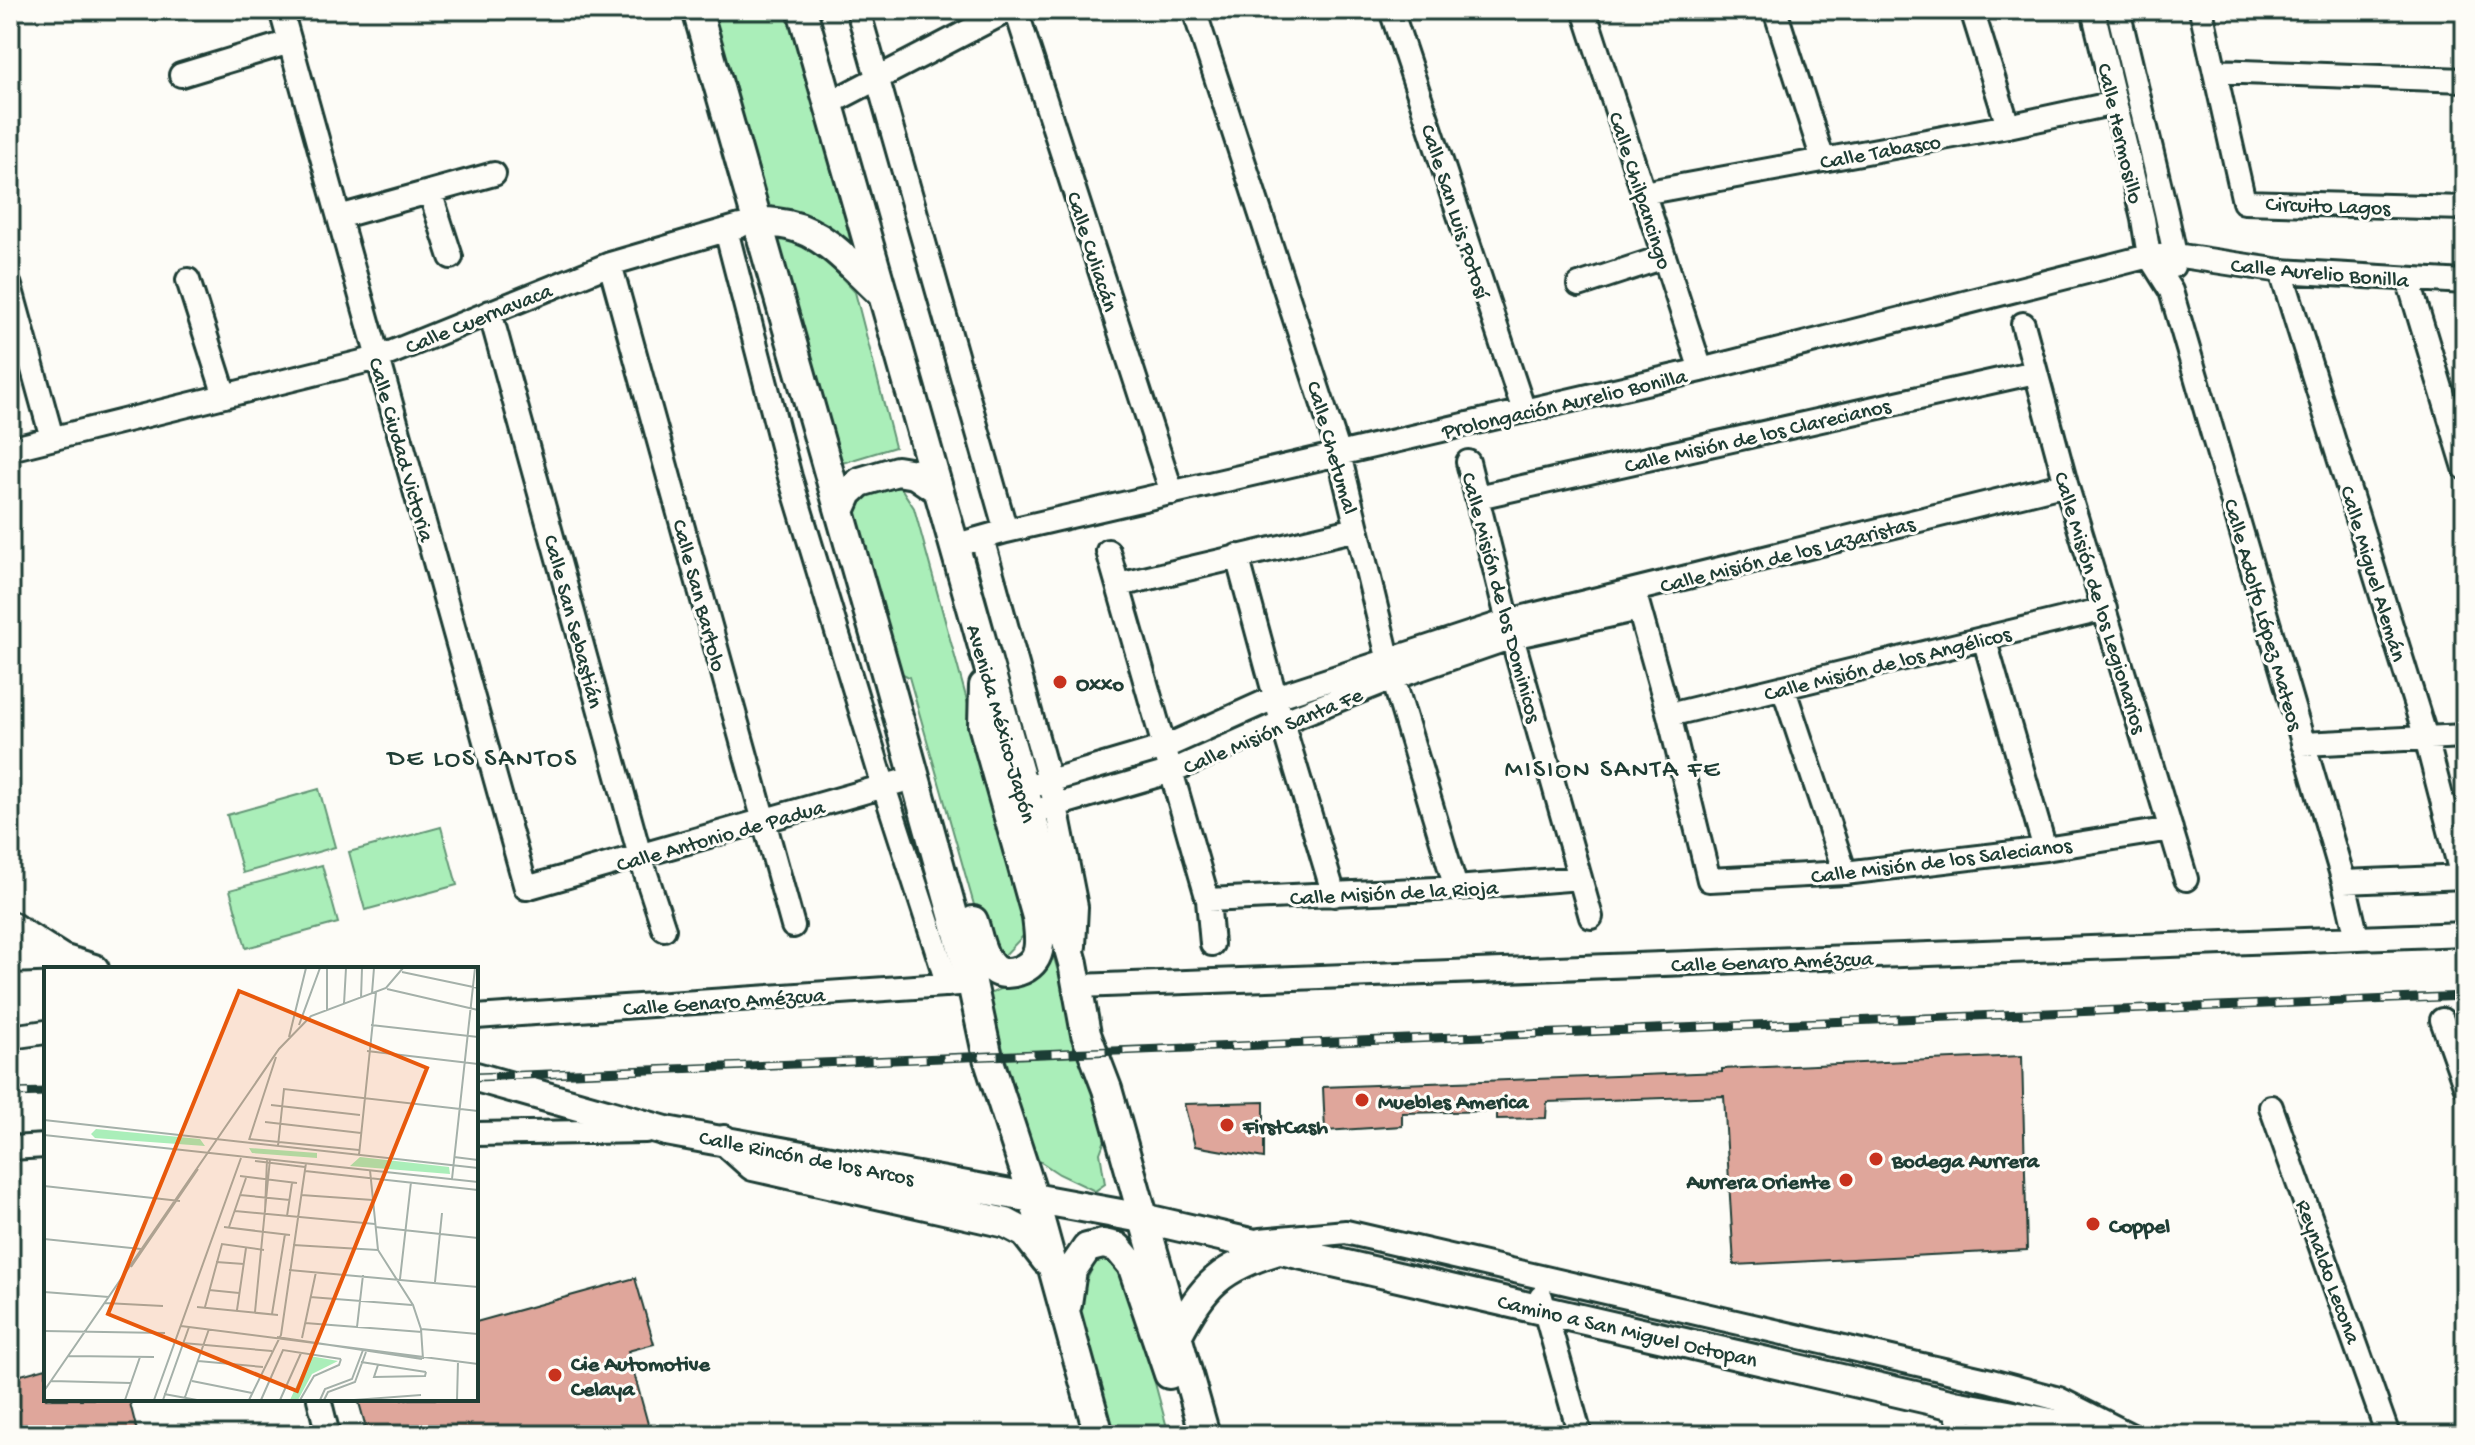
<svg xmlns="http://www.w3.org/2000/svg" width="2475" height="1445" viewBox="0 0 2475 1445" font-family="'Gochi Hand',sans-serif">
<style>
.green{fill:#aaeeb9;stroke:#649676;stroke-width:2}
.building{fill:#dfa69b;stroke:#1f3d34;stroke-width:2}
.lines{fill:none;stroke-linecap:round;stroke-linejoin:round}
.minor-casing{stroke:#1f3d34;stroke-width:28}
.major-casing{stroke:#1f3d34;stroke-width:34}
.minor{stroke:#fdfcf7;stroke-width:22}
.major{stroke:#fdfcf7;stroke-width:28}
.rail-casing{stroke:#1f3d34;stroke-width:9}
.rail{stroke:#fdfcf7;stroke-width:6;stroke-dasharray:18;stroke-linecap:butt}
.poi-dot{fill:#c8321e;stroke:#fdfcf7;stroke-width:3}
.labels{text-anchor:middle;stroke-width:6;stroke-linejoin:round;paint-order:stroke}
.street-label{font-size:22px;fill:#1f3d34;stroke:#fdfcf7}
.poi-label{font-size:22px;font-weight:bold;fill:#1f3d34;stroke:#fdfcf7;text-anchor:start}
.quarter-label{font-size:26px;letter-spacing:2px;fill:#1f3d34;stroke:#fdfcf7}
.inset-road{fill:none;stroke:#a4b0a9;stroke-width:2}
.view{fill:#e8590c;fill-opacity:0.15;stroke:#e8590c;stroke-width:4}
.inset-edge{fill:none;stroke:#1f3d34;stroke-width:4}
</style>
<rect width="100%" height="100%" fill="#fdfcf7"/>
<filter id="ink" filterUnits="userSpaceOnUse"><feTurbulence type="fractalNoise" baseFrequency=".0125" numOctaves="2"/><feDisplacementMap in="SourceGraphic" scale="16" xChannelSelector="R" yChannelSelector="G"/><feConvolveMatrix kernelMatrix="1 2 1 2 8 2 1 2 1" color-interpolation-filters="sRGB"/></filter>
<g filter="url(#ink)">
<path class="green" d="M710,10H788L843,207L852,249L767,210Z
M2300,10H2465V16Z
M773,236L797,241L824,259L855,292L895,447L839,464Z
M888,486L901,488L914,508L1029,926L1024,935L1002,958L984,940L909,677L895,670L853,515L854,504L867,494Z
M319,789L335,847L243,873L227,815Z
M441,827L457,885L365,910L349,852Z
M322,865L338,923L246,948L230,890Z
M1050,944L1106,1137L1100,1153L1105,1184L1095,1191L1059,1174L1035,1158L987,995L1010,985Z
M1107,1256L1124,1268L1169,1435H1111L1074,1308L1095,1262Z"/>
<path class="building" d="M2022,1056L2027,1250L1734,1265L1724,1096L1547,1102L1546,1118L1497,1119V1111L1402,1113V1126L1325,1131L1323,1087L1722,1072V1069Z
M1264,1102V1158L1195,1146L1184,1104Z
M635,1278L654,1344L628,1351L651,1435H368L358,1399H476V1322Z
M46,1368V1399H129L138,1435H10V1378Z"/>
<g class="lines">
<defs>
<path id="minor" d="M281,10L526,888L913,778
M858,10L1006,531
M1016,10L1172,493
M1194,10L1339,454L1393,678L1456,888
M1391,10L1524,411
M1584,10L1701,370
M1775,10L1823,160
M1972,10L2008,126
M2093,10L2143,219L2149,256L2171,291L2344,882L2357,938
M2118,10L2166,212L2175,255L2173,266
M2201,10L2244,202L2465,208
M2215,71L2465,80
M181,75L290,42
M828,104L1009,10
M430,192L451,257
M1643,193L2008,126L2115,103
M339,217L494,174
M726,230L790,477L884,787L948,985
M610,264L793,926
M2281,271L2426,738L2462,877
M2408,279L2465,468
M188,280L225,396
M1579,285L1664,257
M10,286L52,438
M490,312L640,856L664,929
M2023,324L2066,484L2186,879
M10,449L378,358L610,264L740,226
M1468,462L1512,637L1591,917
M1478,497L2035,372
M982,538L1056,806L1076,907L1074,946
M953,546L1006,531L1701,370L2149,256L2175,255L2281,271L2465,282
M1108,551L1208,900L1212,944
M1237,556L1282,722L1334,895
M1119,585L1357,529
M1634,591L1669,715L1709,880L1845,873L2045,849L2171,829
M1984,638L2045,849
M1783,687L1845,873
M1669,715L2105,609
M2303,744L2465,736
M1022,789L1165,747L1276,697L1508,621L2066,484
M1029,813L1172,771L1282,722L1393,678L1512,637L1639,609
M2344,882L2465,877
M1208,900L1456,888L1580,878
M10,961L62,959
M1078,986L2465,934
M476,1017L959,984
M2442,1020L2465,1085
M10,1037L46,1032
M2271,1107L2388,1435
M476,1134L645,1131
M10,1148L46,1146
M1260,1240L1346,1232L1991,1381L2059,1399L2130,1435
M1541,1297L1580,1435
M319,1399L328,1435
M1954,1405L1963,1435"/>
<path id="major" d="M697,10L888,680L972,983L988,1058L1034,1199L1099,1435
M802,10L1073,963L1086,1034L1107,1089L1205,1435
M756,221C767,222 778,223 788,225C826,233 854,268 881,293
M840,511L848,493L860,482L897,471L915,474L937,489
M973,921C978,936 981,959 994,969C1000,974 1010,974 1018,971C1044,962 1040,940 1037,917L983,725L984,686
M10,926L62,959L94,969
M476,1077L666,1131L1142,1218L1954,1405L2115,1435
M724,1140L753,1166L1006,1223L1025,1233L1046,1260
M1067,1304L1072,1270L1087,1248L1103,1244L1117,1247L1132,1265L1169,1374
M1177,1336C1203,1284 1222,1267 1278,1250"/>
</defs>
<use href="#minor" class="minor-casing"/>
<use href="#major" class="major-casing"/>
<use href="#minor" class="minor"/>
<use href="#major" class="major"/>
<defs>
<path id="rail" d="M476,1077L2465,996
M10,1093L46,1092"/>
</defs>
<use href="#rail" class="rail-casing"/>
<use href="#rail" class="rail"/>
</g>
</g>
<g class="poi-dot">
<circle cx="1060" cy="682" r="8"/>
<circle cx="1362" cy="1100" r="8"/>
<circle cx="1227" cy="1125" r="8"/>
<circle cx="1876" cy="1159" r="8"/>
<circle cx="1846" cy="1180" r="8"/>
<circle cx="2093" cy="1224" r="8"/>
<circle cx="555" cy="1375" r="8"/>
</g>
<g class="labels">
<g class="street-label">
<text transform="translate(2122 133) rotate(77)" y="8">Calle Hermosillo</text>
<text transform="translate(1880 150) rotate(-10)" y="8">Calle Tabasco</text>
<text transform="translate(1642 190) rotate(72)" y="8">Calle Chilpancingo</text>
<text transform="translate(2328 204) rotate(2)" y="8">Circuito Lagos</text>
<text transform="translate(1457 211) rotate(72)" y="8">Calle San Luis Potosí</text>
<text transform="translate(1094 251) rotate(72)" y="8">Calle Culiacán</text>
<text transform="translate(2320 271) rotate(5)" y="8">Calle Aurelio Bonilla</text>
<text transform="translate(478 317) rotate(-22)" y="8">Calle Cuernavaca</text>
<text transform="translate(1564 402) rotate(-13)" y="8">Prolongación Aurelio Bonilla</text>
<text transform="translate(1757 434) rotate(-13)" y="8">Calle Misión de los Clarecianos</text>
<text transform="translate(1334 447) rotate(74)" y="8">Calle Chetumal</text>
<text transform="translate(403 449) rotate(74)" y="8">Calle Ciudad Victoria</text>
<text transform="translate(1787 553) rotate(-14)" y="8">Calle Misión de los Lazaristas</text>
<text transform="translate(2375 573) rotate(73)" y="8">Calle Miguel Alemán</text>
<text transform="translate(701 595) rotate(75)" y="8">Calle San Bartolo</text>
<text transform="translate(1503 597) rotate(75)" y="8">Calle Misión de los Dominicos</text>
<text transform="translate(2102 602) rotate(73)" y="8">Calle Misión de los Legionarios</text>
<text transform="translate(2265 614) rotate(74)" y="8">Calle Adolfo López Mateos</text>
<text transform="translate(575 621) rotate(75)" y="8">Calle San Sebastián</text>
<text transform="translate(1887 662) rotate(-14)" y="8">Calle Misión de los Angélicos</text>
<text transform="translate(1003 723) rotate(74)" y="8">Avenida México-Japón</text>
<text transform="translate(1272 729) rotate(-23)" y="8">Calle Misión Santa Fe</text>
<text transform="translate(720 834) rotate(-16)" y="8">Calle Antonio de Padua</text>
<text transform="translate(1941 859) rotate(-7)" y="8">Calle Misión de los Salecianos</text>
<text transform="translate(1394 891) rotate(-3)" y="8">Calle Misión de la Rioja</text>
<text transform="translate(1772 960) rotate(-2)" y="8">Calle Genaro Amézcua</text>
<text transform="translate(724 1000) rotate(-4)" y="8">Calle Genaro Amézcua</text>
<text transform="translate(807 1156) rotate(11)" y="8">Calle Rincón de los Arcos</text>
<text transform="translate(2330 1271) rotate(70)" y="8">Reynaldo Lecona</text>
<text transform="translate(1628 1329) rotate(13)" y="8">Camino a San Miguel Octopan</text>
</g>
<g class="poi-label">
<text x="1076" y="690">Oxxo</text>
<text x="1378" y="1108">Muebles America</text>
<text x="1243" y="1133">FirstCash</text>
<text x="1892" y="1167">Bodega Aurrera</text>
<text x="1830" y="1188" text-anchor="end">Aurrera Oriente</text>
<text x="2109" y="1232">Coppel</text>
<text x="571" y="1370">Cie Automotive<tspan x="571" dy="25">Celaya</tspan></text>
</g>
<g class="quarter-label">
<text x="483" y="765">DE LOS SANTOS</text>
<text x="1613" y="776">MISION SANTA FE</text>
</g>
</g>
<g transform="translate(44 967)">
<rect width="434" height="434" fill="#fdfcf7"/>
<path d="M52,162L156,172L161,179L51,171L47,167ZM205,181L273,186V191L208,186ZM316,190L405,200L406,207L306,199ZM266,389L294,394L268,407L254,433H246Z" fill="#aaeeb9"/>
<path class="inset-road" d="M358,5L434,21M343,22L434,43M328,26L330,1M317,31L318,1M300,37L302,1M283,43V1M255,58L276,1M327,58L434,70M245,70L262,1M323,84L434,97M227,138L316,148M0,153L434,201M221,155L317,166M0,168L434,215M205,172L315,183M205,173L232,90M234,179L240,122L434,144M315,188L332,25M410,190L434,193M211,194L261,200M326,203L334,283L369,338L377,362L379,392M261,204L434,223M196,209L253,216M408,212L431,1M0,219L136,234M196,228L246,233M257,228L329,233M191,244L331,257M221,245L223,192M243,249L248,216M180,260L246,268M185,260L202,211M331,260L434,271M0,272L97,282M249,278L334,283M172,295L200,297M87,300L154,202M245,303L434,320M356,312L367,215M391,315L398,246M165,323L195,326M0,325L65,330M266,330L368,338M61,336L119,339M153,340L234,348M161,340L178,277L220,283M193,343L202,281M211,345L226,192M228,347L241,267M261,356L378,365M137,359L434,397M313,360L319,308M377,362L434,367M0,364L121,366M233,370L378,392M258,371L272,305M139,376L228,384M24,389L110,390M154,394L219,400M317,395L382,405M334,398L330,410L381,409L382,405M7,414L87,416M148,414L208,426M0,424L235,82L267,49L342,21L359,1M120,427L153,433M81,433L96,390M110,433L197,191M119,433L145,360M140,433L165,362M205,433L237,368L262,196M217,433L239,383L297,392M236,433L257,386M256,433L270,409L295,398L297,392M276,433L281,422L308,412L319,383M280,433L284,425L311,415L322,385M310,433L377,428M413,433L414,394"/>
<path class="view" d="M195,24L383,101L253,424L64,347Z"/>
<rect width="434" height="434" class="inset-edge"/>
</g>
<rect width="2475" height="1445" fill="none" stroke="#fdfcf7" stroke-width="40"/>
<rect x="20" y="20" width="2435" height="1405" fill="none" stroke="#1f3d34" stroke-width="3" filter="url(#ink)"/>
</svg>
